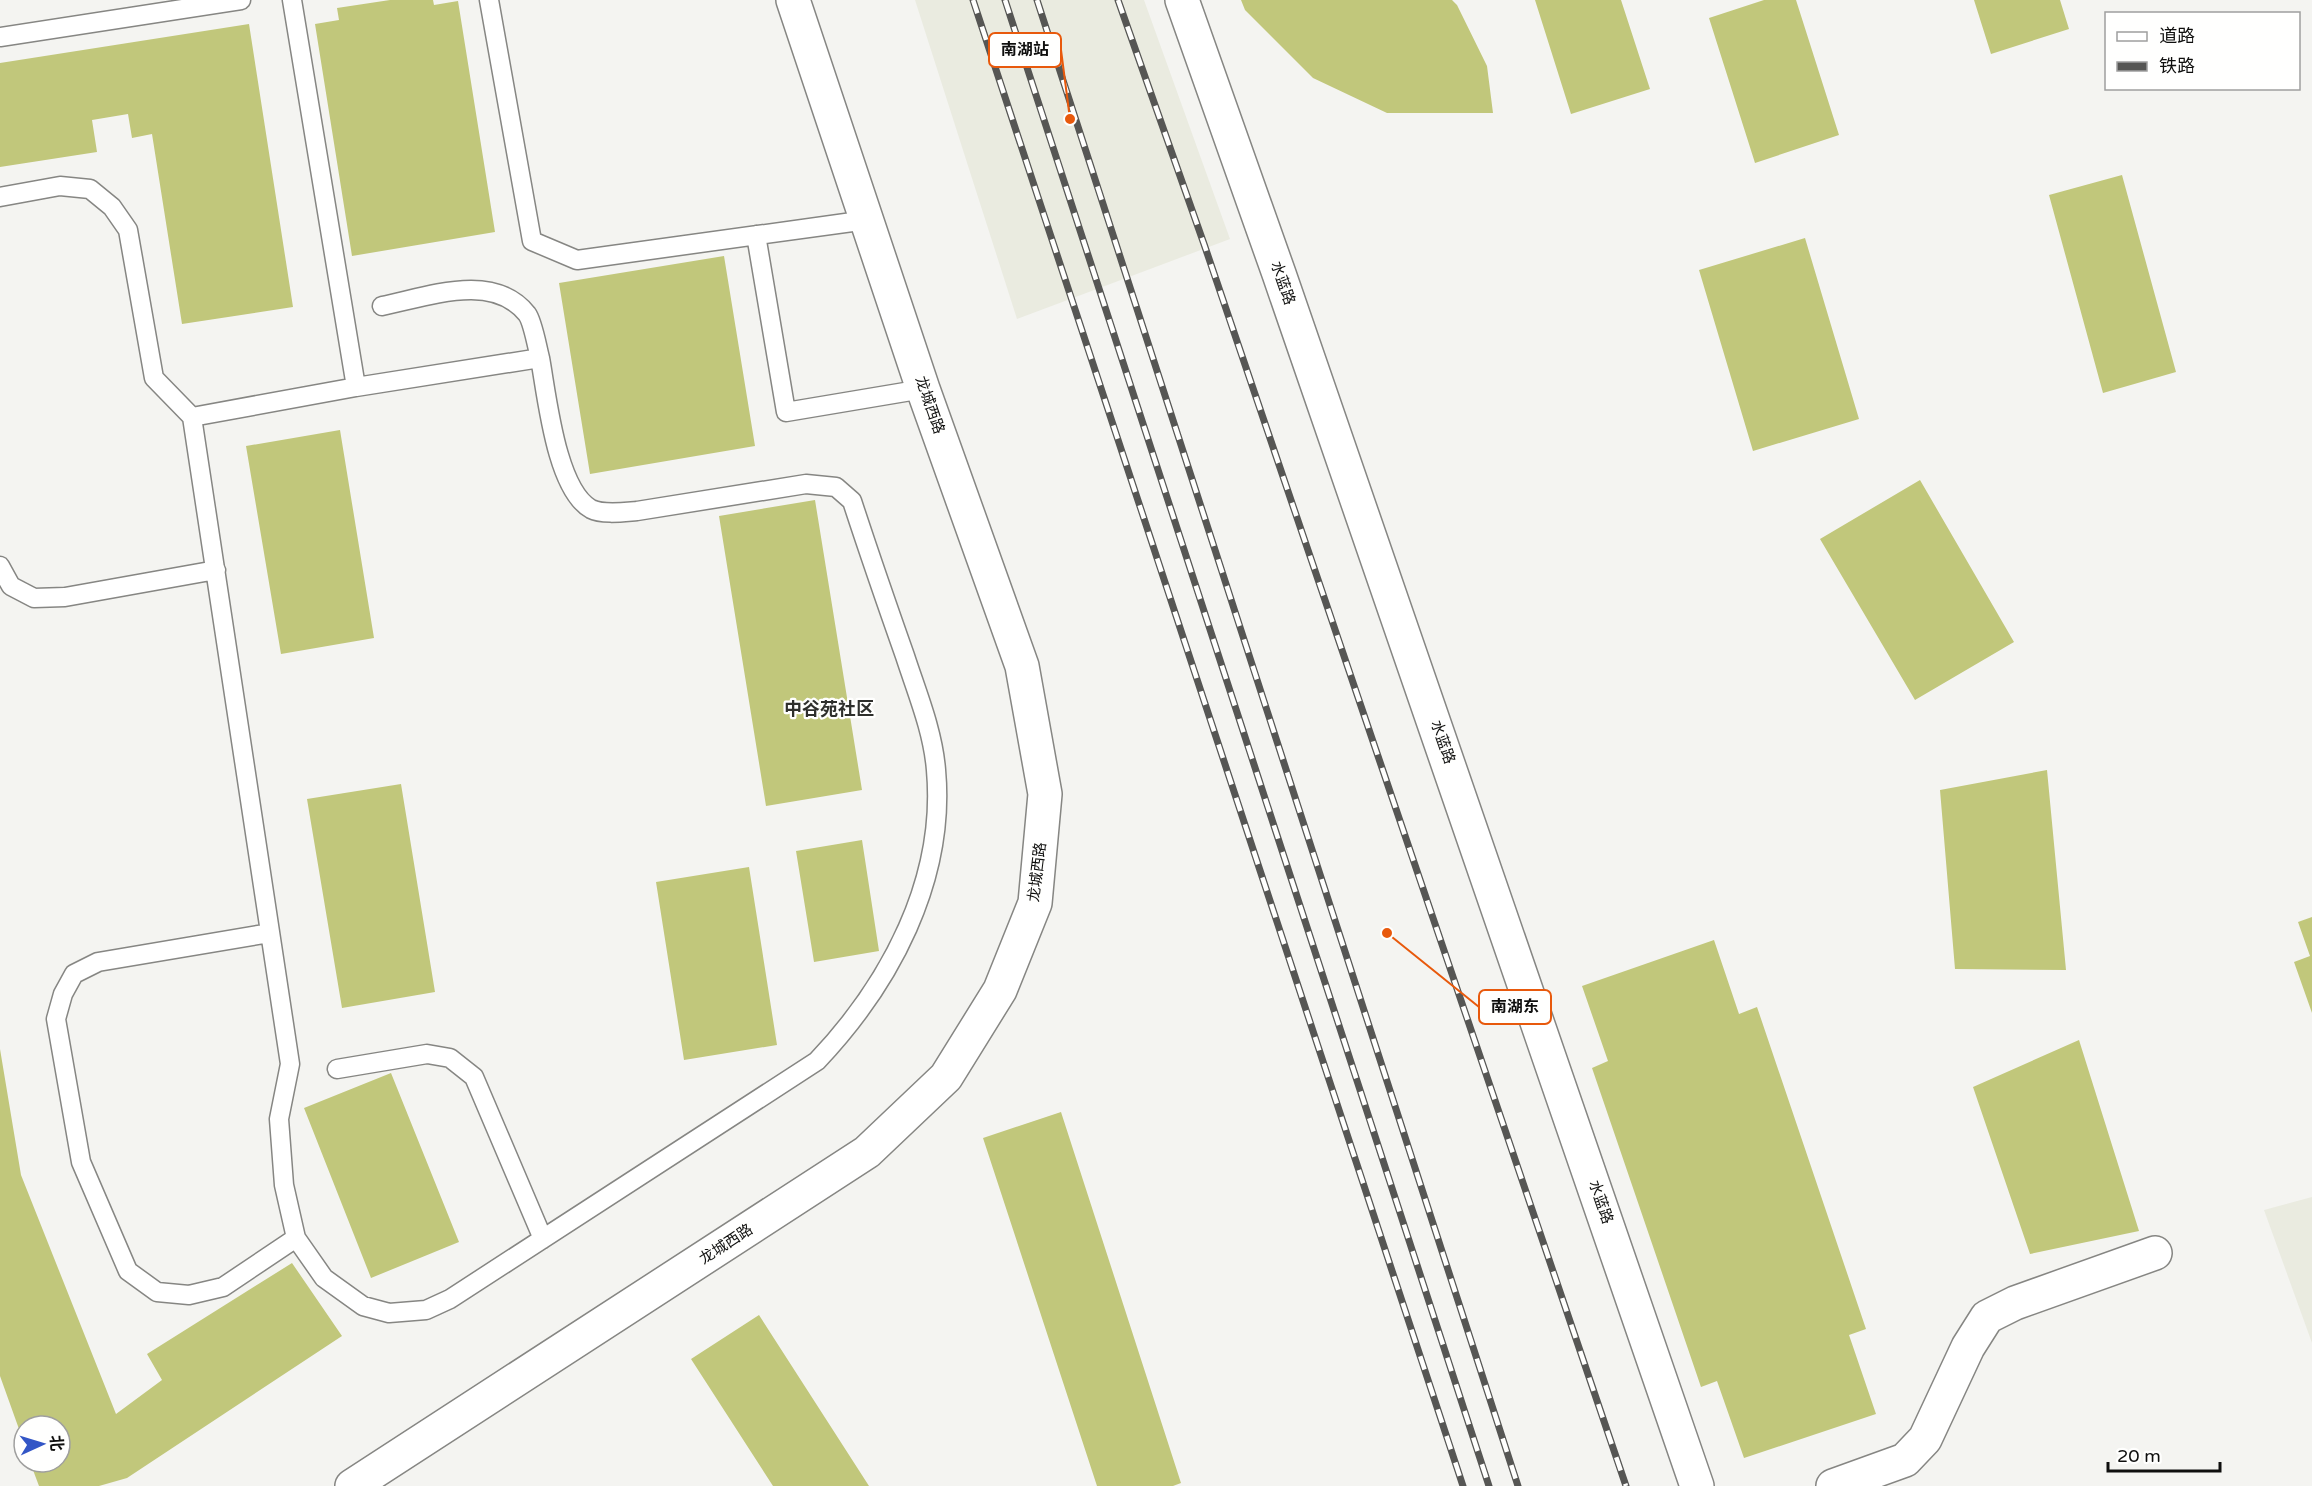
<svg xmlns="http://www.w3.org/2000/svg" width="2312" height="1486" viewBox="0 0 2312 1486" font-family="'Varela Round','Noto Sans SC',sans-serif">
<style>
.built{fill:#eaebe0}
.building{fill:#c1c77b}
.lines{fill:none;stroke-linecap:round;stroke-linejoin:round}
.service-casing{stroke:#868683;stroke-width:21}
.minor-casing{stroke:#868683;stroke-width:36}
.tertiary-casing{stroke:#868683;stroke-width:36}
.service{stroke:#fff;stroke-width:18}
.minor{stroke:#fff;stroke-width:33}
.tertiary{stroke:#fff;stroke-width:33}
.rail-casing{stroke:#565654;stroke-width:7}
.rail{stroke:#fffffe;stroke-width:4.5;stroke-dasharray:14;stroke-linecap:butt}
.labels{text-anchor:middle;stroke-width:4.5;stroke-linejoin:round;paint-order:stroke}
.street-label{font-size:15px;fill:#0f0f0e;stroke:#fffffe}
.quarter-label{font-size:18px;font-weight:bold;fill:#2e2f2c;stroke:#fffffe}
.leader{fill:none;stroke:#e8590c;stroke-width:2}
.callout-dot{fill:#e8590c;stroke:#fffffe;stroke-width:2}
.callout{fill:#fffffe;stroke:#e8590c;stroke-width:2}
.callout-label{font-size:16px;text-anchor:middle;font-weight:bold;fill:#0f0f0e}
</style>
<rect width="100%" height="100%" fill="#f4f4f1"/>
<path class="built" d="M915,0H1144L1230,239L1017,319Z
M2312,1197V1343L2264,1210Z"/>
<path class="building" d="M390,0H433L434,5L458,1L495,232L352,256L315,24L339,20L337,8Z
M1241,0H1452L1457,5L1487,66L1493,113H1387L1313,78L1245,10Z
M1535,0H1621L1650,89L1571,114Z
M1764,0H1796L1839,135L1755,163L1709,18Z
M1974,0H2060L2069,29L1991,54Z
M249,24L293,307L182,324L152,134L132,138L128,114L92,120L97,152L0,167V63Z
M2122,175L2176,372L2103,393L2049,195Z
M1805,238L1859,419L1753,451L1699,270Z
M724,256L755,446L590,474L559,283Z
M340,430L374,638L281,654L246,446Z
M1920,480L2014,642L1915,700L1820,539Z
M815,500L862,790L766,806L719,516Z
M2047,770L2066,970L1955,969L1940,790Z
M401,784L435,992L342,1008L307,799Z
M862,840L879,951L814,962L796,851Z
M749,867L777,1045L684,1060L656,882Z
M2312,917V1013L2294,962L2310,956L2298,922Z
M1714,940L1739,1014L1757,1007L1866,1329L1849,1335L1876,1414L1744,1458L1717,1381L1701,1387L1592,1068L1608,1061L1582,986Z
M2079,1040L2139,1231L2030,1254L1973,1087Z
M0,1049L21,1175L116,1414L162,1380L147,1354L292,1263L342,1336L127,1478L99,1486H39L30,1462H60V1426H24V1443L0,1376Z
M391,1073L459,1242L371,1278L304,1108Z
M1061,1112L1181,1483L1173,1486H1097L983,1138Z
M759,1315L869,1486H773L691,1359Z"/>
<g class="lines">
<defs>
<path id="service" d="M292,0L356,387
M489,0L532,241L577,260L867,220
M0,37L241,0
M0,197L60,186L90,189L112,207L128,230L154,378L192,417
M756,235L786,412L923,389
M382,306C427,297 493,271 527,314C533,322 537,347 540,358
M540,358C547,396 556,489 591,509C603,515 624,512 637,511L806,484L836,487L852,501C869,553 887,605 905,656C917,693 933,731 936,770C946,880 890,984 817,1061L450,1299L426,1310L389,1313L363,1306L324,1278L296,1238L284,1185L279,1119L290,1064L192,417L356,387Z
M0,566L11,586L34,598L65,597L216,570
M270,933L98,962L74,974L63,994L56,1019L81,1162L128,1271L157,1292L189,1295L223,1287L296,1238
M337,1069L427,1054L450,1058L474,1077L543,1239"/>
<path id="minor" d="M1833,1486L1905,1460L1925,1439L1968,1347L1987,1317L2015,1303L2155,1253"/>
<path id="tertiary" d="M1182,0C1358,494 1529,990 1697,1486
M352,1486L867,1152L946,1077L1000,990L1035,903L1045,794L1022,666L923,389L793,0"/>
</defs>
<use href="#service" class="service-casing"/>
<use href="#minor" class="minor-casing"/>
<use href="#tertiary" class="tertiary-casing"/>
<use href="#service" class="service"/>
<use href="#minor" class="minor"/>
<use href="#tertiary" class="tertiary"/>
<defs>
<path id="rail" d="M973,0L1463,1486
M1005,0L1489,1486
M1037,0L1518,1486
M1118,0L1204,244L1626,1486"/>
</defs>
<use href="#rail" class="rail-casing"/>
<use href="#rail" class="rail"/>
</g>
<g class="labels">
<g class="street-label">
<text transform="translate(1283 283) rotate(71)" y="5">水蓝路</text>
<text transform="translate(930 405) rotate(71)" y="5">龙城西路</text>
<text transform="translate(1443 742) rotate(71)" y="5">水蓝路</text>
<text transform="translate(1037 872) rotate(-83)" y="5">龙城西路</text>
<text transform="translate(1601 1202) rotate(71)" y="5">水蓝路</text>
<text transform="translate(726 1244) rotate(-33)" y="5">龙城西路</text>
</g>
<g class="quarter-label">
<text x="829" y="715">中谷苑社区</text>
</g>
</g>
<path class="leader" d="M1070 119L1061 50M1387 933L1479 1007"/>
<g class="callout-dot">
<circle cx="1070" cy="119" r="6"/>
<circle cx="1387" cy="933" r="6"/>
</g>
<g class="callout">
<rect x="989" y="33" width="72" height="34" rx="6"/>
<rect x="1479" y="990" width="72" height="34" rx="6"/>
</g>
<g class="callout-label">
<text x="1025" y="55">南湖站</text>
<text x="1515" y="1012">南湖东</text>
</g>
<rect x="2105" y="12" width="195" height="78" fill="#fffffe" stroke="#9f9f9e" stroke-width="1.5"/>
<rect x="2117" y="32" width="30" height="9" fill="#ffffff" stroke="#9f9f9e" stroke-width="1.5"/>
<text x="2159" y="42" font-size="18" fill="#0f0f0e">道路</text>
<rect x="2117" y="62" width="30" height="9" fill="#565654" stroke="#9f9f9e" stroke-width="1.5"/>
<text x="2159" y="72" font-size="18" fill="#0f0f0e">铁路</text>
<g transform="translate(42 1444) rotate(86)"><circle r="28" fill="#fffffe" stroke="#9f9f9e" stroke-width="1.5"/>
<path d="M0-4.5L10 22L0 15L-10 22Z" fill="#3356c6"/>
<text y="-9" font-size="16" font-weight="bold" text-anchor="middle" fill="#0f0f0e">北</text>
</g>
<path d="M2108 1462v9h112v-9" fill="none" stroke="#0f0f0e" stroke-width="3"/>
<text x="2117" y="1462" font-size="18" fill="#0f0f0e" stroke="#fffffe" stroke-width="4.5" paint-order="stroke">20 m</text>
</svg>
